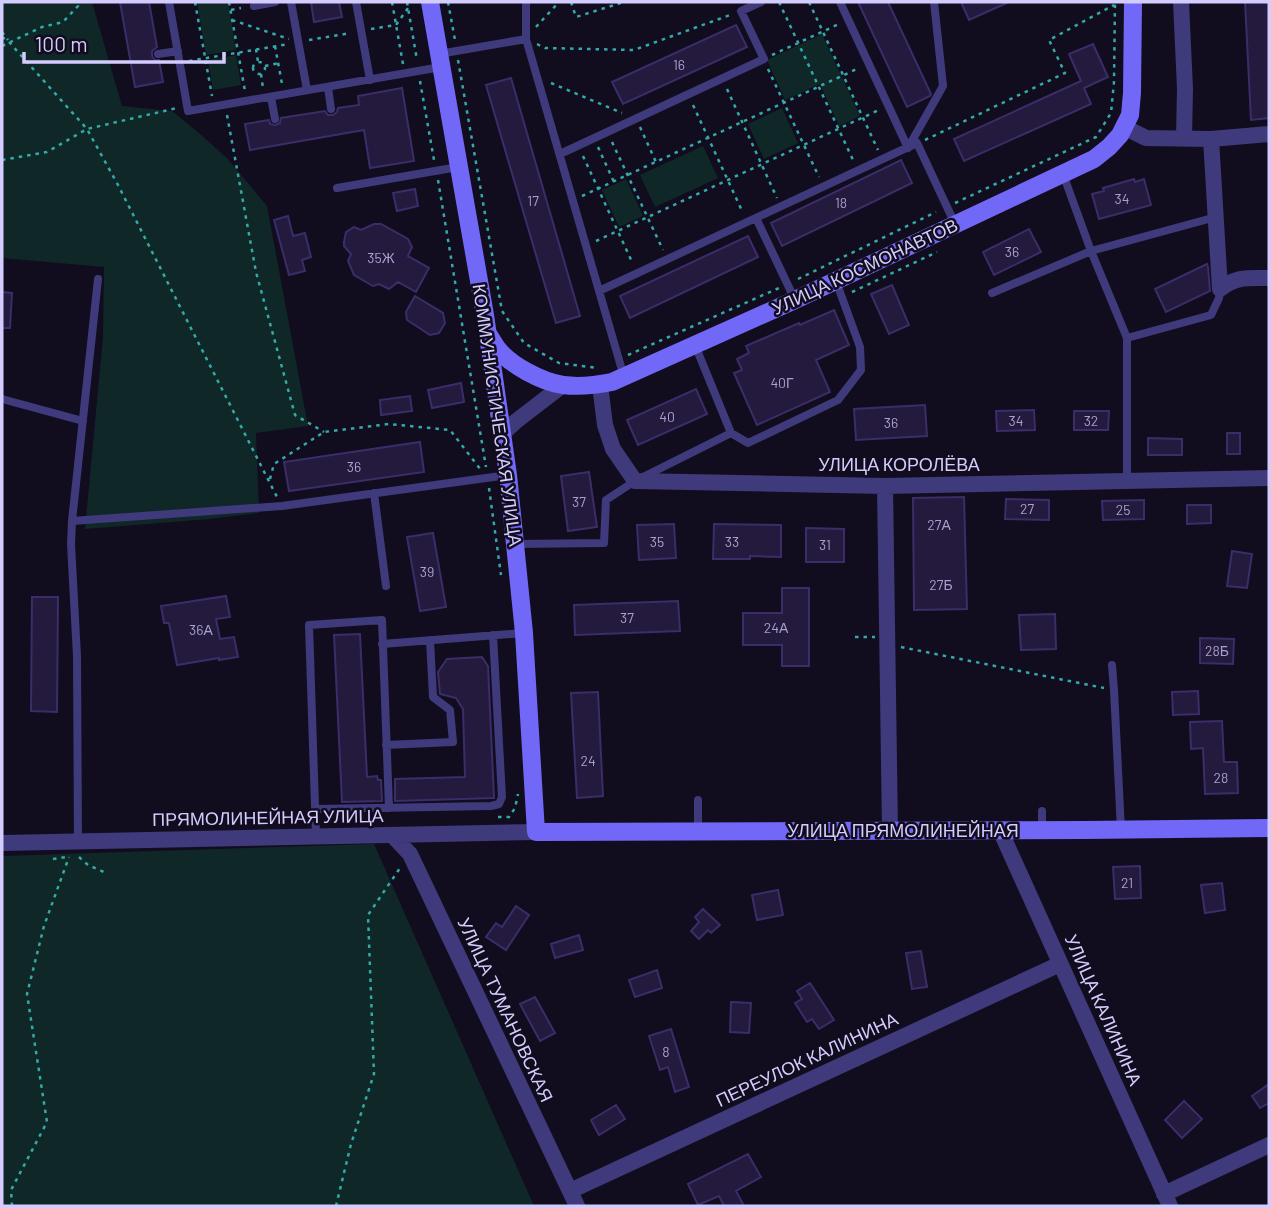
<svg xmlns="http://www.w3.org/2000/svg" width="1271" height="1208" viewBox="0 0 1271 1208" font-family="Barlow,sans-serif">
<style>
.green{fill:#102727}
.building{fill:#231a3e;stroke:#3b2d69;stroke-width:2}
.lines{fill:none;stroke-linecap:round;stroke-linejoin:round}
.path{stroke:#33aaa8;stroke-width:2.5;stroke-dasharray:3.5 5;stroke-linecap:butt}
.lane{stroke:#3f3a7b;stroke-width:8}
.street{stroke:#3f3a7b;stroke-width:16}
.secondary{stroke:#7168f8;stroke-width:18}
.labels{text-anchor:middle;stroke-width:5;stroke-linejoin:round;paint-order:stroke}
.number-label{font-size:14px;fill:#a8a0cd}
.street-label{font-size:18px;fill:#d4ccfd;stroke:#110d1e}
</style>
<rect width="100%" height="100%" fill="#110d1e"/>
<path class="green" d="M2,2H92L122,106L172,111L200,134L227,158L267,206L308,426L256,433L259,513L209,519L85,529L103,337L104,267L2,258Z
M197,2H228L236,50L206,55Z
M822,34L860,116L839,126L820,84L785,100L767,60Z
M236,55L241,85L213,90L208,60Z
M782,108L798,143L764,159L748,124Z
M703,146L718,178L655,207L640,175Z
M626,179L643,216L619,227L602,190Z
M374,844L534,1206H2V856Z"/>
<path class="building" d="M120,2H149L157,47L152,51V56L155,60H159L163,82L135,87Z
M311,2H339L342,17L314,22Z
M858,2H888L931,94L930,96L907,107Z
M961,2H1009L969,20Z
M1245,2H1269V118L1251,120Z
M736,25L747,47L623,104L612,82Z
M1093,44L1108,77L1084,88L1091,104L964,161L954,139L1081,81L1069,54Z
M511,78L580,316L556,323L486,85Z
M402,88L414,161L370,168L364,130L250,150L245,124L269,120L270,124L275,125L280,123L281,118L325,111L328,115H333L337,112L338,108L359,105L358,96Z
M901,160L912,183L782,246L771,223Z
M1134,179L1135,182L1144,179L1151,205L1099,219L1092,194L1104,191L1103,188Z
M415,189L418,206L397,211L393,193Z
M288,216L293,236L305,233L311,257L302,260L305,271L289,275L274,220Z
M374,224H381L408,239L412,247L408,256L429,268L416,292L398,282L389,289L379,284L373,286L354,275L348,261L351,254L344,246V242L346,232L354,227L361,230Z
M1029,229L1041,252L994,275L983,252Z
M748,236L758,257L630,318L620,296Z
M1207,264L1208,267L1210,291L1166,312L1155,289Z
M892,285L909,325L889,334L871,294Z
M2,292L12,293L10,328H2Z
M415,296L443,313L445,323L439,333L430,335L407,320L406,312Z
M834,310L849,345L816,360L830,392L757,425L734,373L742,370L737,359L749,353L746,346L799,323L800,325Z
M461,383L464,402L432,408L428,390Z
M696,389L707,414L638,445L627,420Z
M410,396L412,411L381,415L380,400Z
M925,405L927,436L856,440L854,409Z
M1034,410L1035,430L997,431L996,411Z
M1074,411H1109L1108,430H1074Z
M1227,433H1240V454H1227Z
M1148,438L1182,439V455H1148Z
M420,442L424,472L289,491L284,462Z
M589,472L597,527L568,531L561,476Z
M964,497L967,609L914,610L913,498Z
M1006,499L1049,500V520L1005,519Z
M1144,500V519L1103,520L1102,501Z
M1187,505H1211V523L1187,524Z
M674,524L676,558L639,560L637,525Z
M714,524L781,525V557L750,556V559H713Z
M806,528L844,529V562H806Z
M433,533L446,607L420,611L407,537Z
M1232,551L1252,554L1247,588L1227,586Z
M782,588H809V666H782V645H743V613H782Z
M226,596L230,617L216,619L220,639L234,637L238,657L219,660V658L177,665L169,623H164L161,606Z
M32,597H58L57,712L31,711Z
M678,601L680,631L575,635L574,605Z
M1055,614L1056,649L1021,650L1019,615Z
M360,634L367,777L377,776L378,780H381L382,801L342,802L334,635Z
M1200,638L1234,639L1233,664L1200,663Z
M482,657L488,666L494,798L395,801V779L465,777L463,709L456,698L440,694L438,672L447,659Z
M1198,691L1199,714L1173,715L1172,692Z
M598,692L603,796L577,798L571,693Z
M1222,721L1224,762H1237L1238,793L1205,794L1203,748L1191,749L1190,722Z
M1140,866L1141,898L1115,899L1113,867Z
M1222,883L1225,910L1205,913L1201,885Z
M778,890L783,915L757,920L752,895Z
M516,906L529,915L506,950L486,937L496,923L502,927Z
M703,909L720,925L711,933L708,930L699,939L691,931L699,922L695,917Z
M579,935L583,950L555,958L551,944Z
M921,951L927,987L912,989L906,953Z
M657,970L662,988L635,997L629,980Z
M810,983L834,1020L819,1029L812,1019L807,1022L795,1003L802,999L797,991Z
M535,997L555,1033L540,1041L520,1004Z
M731,1002L751,1003L749,1033L730,1032Z
M671,1029L689,1087L675,1092L668,1067L660,1070L649,1036Z
M1269,1084V1103L1260,1108L1252,1096Z
M1184,1101L1202,1119L1182,1138L1165,1120Z
M616,1105L625,1119L599,1135L591,1120Z
M748,1154L761,1177L736,1191L744,1206H724L719,1196L698,1205L688,1184Z"/>
<g class="lines">
<path class="path" d="M195,2L212,96
M229,2L245,91
M392,2L403,64
M407,2L417,60
M448,2L455,40
M571,2L576,17L624,2
M779,2L854,162
M809,2L878,150
M231,10L241,8
M232,20L289,39
M536,27L559,2
M371,29L396,25L408,8
M2,32L8,40
M2,37L9,42L87,129L118,185L277,497
M309,40L351,33
M537,44L545,48L634,50L730,15
M2,46L42,27L63,22L78,6L77,2
M275,46L282,84
M256,49L258,62
M772,55L839,24
M458,60L502,311L524,343L559,363L597,368
M189,61L289,44
M253 68a6 6 0 1 1 12 0a6 6 0 1 1-12 0Z
M265,66L279,63
M768,69L819,177
M261,74L263,88
M420,81L434,160
M551,83L622,113
M727,89L777,198
M693,105L743,213
M227,115L256,272L295,415L324,432
M640,127L656,162
M925,140L1065,73L1049,40L1114,5
M612,142L663,250
M598,147L614,182
M583,156L633,264
M2,160L47,152L87,129L177,108
M438,180L486,467
M582,196L859,68
M955,203L1096,137L1111,113L1114,82L1115,2
M596,241L879,110
M798,279L936,212
M852,292L937,252
M628,355L779,288
M270,479L274,464L324,432L389,424L450,430L481,470
M489,488L501,575
M855,637H875
M901,647L1104,688
M498,817H509L515,808L518,794
M79,857L88,865L106,873
M53,859L67,857
M12,1206L11,1190L47,1122L27,994L44,926L69,857
M336,1206L351,1144L374,1074L368,915L400,868"/>
<path class="lane" d="M169,2L188,111L441,67
M291,2L307,90
M356,2L370,80
M526,2V39L624,377
M840,2L908,148
M254,6L275,2
M158,54L178,51
M439,54L526,39
M328,87L331,109
M271,97L275,119
M908,148L943,86L934,2
M560,154L764,59L741,11L761,2
M1063,174L1091,251L1127,338V480
M337,188L458,167
M756,218L795,300
M599,291L917,143L955,224
M992,293L1091,251L1216,217
M1127,338L1211,315L1219,298L1220,289
M2,399L83,421
M731,433L748,443L838,400L861,370L860,347L836,281
M374,493L386,586
M72,521L282,506L508,475
M516,544L604,543L606,500L635,481L731,433L695,345
M382,644L524,633
M1112,665L1114,690L1121,830
M386,745L453,742L450,710L433,697L430,640
M315,809L491,806L499,804L502,797L493,635
M1042,830V811
M698,831V800
M316,836L309,625L382,620L389,808
M78,842L77,656L71,544L72,521L98,279"/>
<path class="street" d="M1181,2L1185,89L1184,138
M1124,127L1146,138L1211,139L1269,134
M1211,139L1220,289
M1220,289C1236,276 1249,278 1269,278
M600,385L605,425L613,449L635,481L885,486L1269,478
M502,434L515,422L563,385
M885,486L890,831
M1000,830L1170,1206
M392,835L410,854L577,1206
M2,843L536,832
M570,1191L1060,964
M1164,1194L1269,1145"/>
<path class="secondary" d="M430,2L485,315L508,475L524,633L536,832L1084,830L1269,828
M488,334C491,338 494,344 497,348C510,365 542,382 563,385C578,387 597,385 612,382L795,300L1094,159L1109,147L1120,135L1130,115L1132,93L1133,2"/>
</g>
<g class="labels">
<g class="number-label">
<text x="679" y="70">16</text>
<text x="1122" y="204">34</text>
<text x="533" y="206">17</text>
<text x="841" y="208">18</text>
<text x="1012" y="257">36</text>
<text x="381" y="263">35Ж</text>
<text x="782" y="388">40Г</text>
<text x="667" y="422">40</text>
<text x="1016" y="426">34</text>
<text x="1091" y="426">32</text>
<text x="891" y="428">36</text>
<text x="354" y="472">36</text>
<text x="579" y="507">37</text>
<text x="1027" y="514">27</text>
<text x="1123" y="515">25</text>
<text x="939" y="530">27А</text>
<text x="657" y="547">35</text>
<text x="732" y="547">33</text>
<text x="825" y="550">31</text>
<text x="427" y="577">39</text>
<text x="941" y="590">27Б</text>
<text x="627" y="623">37</text>
<text x="776" y="633">24А</text>
<text x="201" y="635">36А</text>
<text x="1217" y="656">28Б</text>
<text x="588" y="766">24</text>
<text x="1221" y="783">28</text>
<text x="1127" y="888">21</text>
<text x="666" y="1057">8</text>
</g>
<g class="street-label">
<text transform="translate(865 267) rotate(-25)" y="6">УЛИЦА КОСМОНАВТОВ</text>
<text transform="translate(497 415) rotate(82)" y="6">КОММУНИСТИЧЕСКАЯ УЛИЦА</text>
<text x="899" y="471">УЛИЦА КОРОЛЁВА</text>
<text transform="translate(268 818) rotate(-1)" y="6">ПРЯМОЛИНЕЙНАЯ УЛИЦА</text>
<text x="903" y="837">УЛИЦА ПРЯМОЛИНЕЙНАЯ</text>
<text transform="translate(505 1010) rotate(65)" y="6">УЛИЦА ТУМАНОВСКАЯ</text>
<text transform="translate(1103 1010) rotate(66)" y="6">УЛИЦА КАЛИНИНА</text>
<text transform="translate(807 1060) rotate(-25)" y="6">ПЕРЕУЛОК КАЛИНИНА</text>
</g>
</g>
<rect width="1271" height="1208" fill="none" stroke="#d4ccfd" stroke-width="7"/>
<path d="M24 52v10h200v-10" fill="none" stroke="#d4ccfd" stroke-width="3.5"/>
<text x="35" y="52" font-size="21" fill="#d4ccfd" stroke="#110d1e" stroke-width="5" paint-order="stroke">100 m</text>
</svg>
